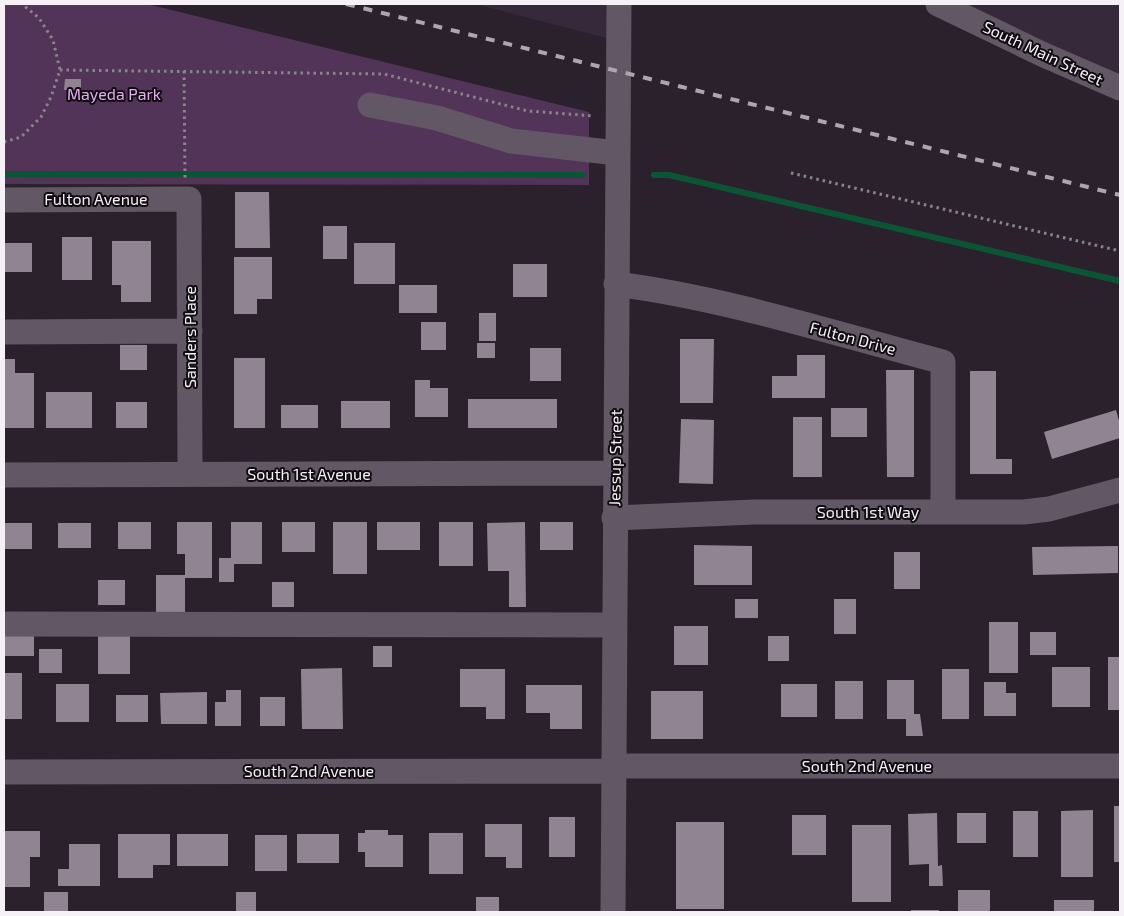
<svg xmlns="http://www.w3.org/2000/svg" width="1124" height="916" viewBox="0 0 1124 916" font-family="'Exo 2',sans-serif">
<style>
.built{fill:#362939}
.green{fill:#523459}
.lines{fill:none;stroke-linecap:round;stroke-linejoin:round}
.stream{stroke:#0b5535;stroke-width:6}
.building{fill:#908492}
.path{stroke:#8b848d;stroke-width:3;stroke-dasharray:2.5 4;stroke-linecap:butt}
.minor{stroke:#625764;stroke-width:25}
.rail{stroke:#ada6af;stroke-width:4;stroke-dasharray:9 9;stroke-linecap:butt}
.labels{text-anchor:middle;stroke-width:4;stroke-linejoin:round;paint-order:stroke}
.street-label{font-size:16px;fill:#f6f0f7;stroke:#110c11}
.park-label{font-size:16px;fill:#e7adf4;stroke:#110c11}
</style>
<rect width="100%" height="100%" fill="#2a212c"/>
<path class="built" d="M475,4H619L618,41Z
M937,4H1120V87Z"/>
<path class="green" d="M4,4H147L589,112V185L4,184Z"/>
<g class="lines">
<path class="stream" d="M4,174L583,175
M654,175H669L1120,281"/>
</g>
<path class="building" d="M65,79H81V90H64Z
M235,192H269L270,248H235Z
M323,226H347V259H323Z
M62,237H92V280H62Z
M112,241H151V302H121V285H112Z
M4,243H32V272H4Z
M354,243H395V284H354Z
M234,257H272V299H257V314H234Z
M513,264H547V297H513Z
M399,285H437V313H399Z
M479,313H496V341H479Z
M421,322H446V350H421Z
M680,339H714L713,403H680Z
M477,343H495V358H477Z
M120,345H147V370H120Z
M530,348H561V381H530Z
M797,355H825V398H772V376H797Z
M234,358H265V428H234Z
M4,359H15V373H34V428H4Z
M886,370H914V477H887Z
M970,371H996V459H1012V474H970Z
M415,380H430V388H448V417H415Z
M46,392H92V428H46Z
M468,399H557V428H468Z
M341,401H390V428H341Z
M116,402H147V428H116Z
M281,405H318V428H281Z
M831,408H867V437H831Z
M1116,410L1120,424V438L1052,459L1044,432Z
M793,417H822V477H793Z
M681,419L714,420L713,484L679,483Z
M118,522H151V549H118Z
M177,522H212V578H185V612H156V575H185V554H177Z
M231,522H262V564H234V582H219V558H231Z
M282,522H315V552H282Z
M333,522H367V574H333Z
M377,522H420V550H377Z
M439,522H473V566H439Z
M525,522L526,607H509V571H488L487,523Z
M540,522H573V550H540Z
M4,523H32V549H4Z
M58,523H91V548H58Z
M694,545L752,546V585H694Z
M1118,546V573L1033,575L1032,547Z
M894,552H920V589H894Z
M98,580H125V605H98Z
M272,582H294V607H272Z
M735,599H758V618H735Z
M834,599H856V634H834Z
M989,622H1018V673H989Z
M674,626H708V665H674Z
M1030,632H1056V655H1030Z
M4,634H34V656H4Z
M98,634H130V674H98Z
M768,636H789V661H768Z
M373,646H392V667H373Z
M39,649H62V673H39Z
M1108,657H1120V710H1108Z
M1052,667H1090V707H1052Z
M342,668L343,729H302L301,669Z
M460,669H505V719H486V707H460Z
M942,669H969V719H942Z
M4,673H22V719H4Z
M887,680H914V714H920L923,736H906V719H887Z
M835,681H863V719H835Z
M984,682H1006V693H1016V716H984Z
M56,684H89V722H56Z
M781,684H817V717H781Z
M526,685H582V729H550V713H526Z
M226,690H241V726H215V702H226Z
M651,691H703V739H651Z
M207,692V724H161L160,693Z
M116,695H148V722H116Z
M260,697H285V726H260Z
M1114,806H1120V862H1114Z
M1093,810V877H1061V811Z
M1013,811H1038V857H1013Z
M937,813L938,866L942,865L943,886H929V864L909,865L908,814Z
M957,813H986V843H957Z
M792,815H826V855H792Z
M549,817H575V857H549Z
M676,822H724V909H676Z
M485,824H522V868H506V857H485Z
M852,825H891V902H852Z
M365,830H388V835H403V867H365V852H358V833H365Z
M4,831H40V857H30V887H4Z
M429,833H463V874H429Z
M118,834H170V865H153V878H118Z
M177,834H228V866H177Z
M297,834H339V863H297Z
M255,835H287V871H255Z
M69,844H100V886H58V869H69Z
M958,890H990V912H958Z
M44,892H68V912H44Z
M236,892H256V912H236Z
M476,897H499V912H476Z
M1054,900H1094V912H1054Z
M911,910H939V912H911Z"/>
<g class="lines">
<path class="path" d="M60,70L384,74L528,111L594,116
M184,71L185,178
M4,142L21,137L41,117L51,97L60,70L53,40L39,18L22,4
M791,173L1120,251"/>
<path class="minor" d="M938,4L1044,55L1120,88
M370,105L437,118L511,141L617,153
M4,200L189,199L190,474
M616,284C725,298 837,334 943,362V512
M4,332L190,331
M4,475L614,473
M614,518L754,512H1024L1049,509L1120,490
M4,624L613,625
M613,766H1120
M4,772L613,771
M613,912L619,4"/>
<path class="rail" d="M346,4L1120,195"/>
</g>
<g class="labels">
<g class="street-label">
<text transform="translate(1043 53) rotate(25)" y="6">South Main Street</text>
<text x="96" y="205">Fulton Avenue</text>
<text transform="translate(190 337) rotate(-90)" y="6">Sanders Place</text>
<text transform="translate(853 338) rotate(15)" y="6">Fulton Drive</text>
<text transform="translate(615 458) rotate(-89)" y="6">Jessup Street</text>
<text x="309" y="480">South 1st Avenue</text>
<text x="868" y="518">South 1st Way</text>
<text x="867" y="772">South 2nd Avenue</text>
<text x="309" y="777">South 2nd Avenue</text>
</g>
<g class="park-label">
<text x="114" y="100">Mayeda Park</text>
</g>
</g>
<rect width="1124" height="916" fill="none" stroke="#f6f0f7" stroke-width="10"/>
</svg>
